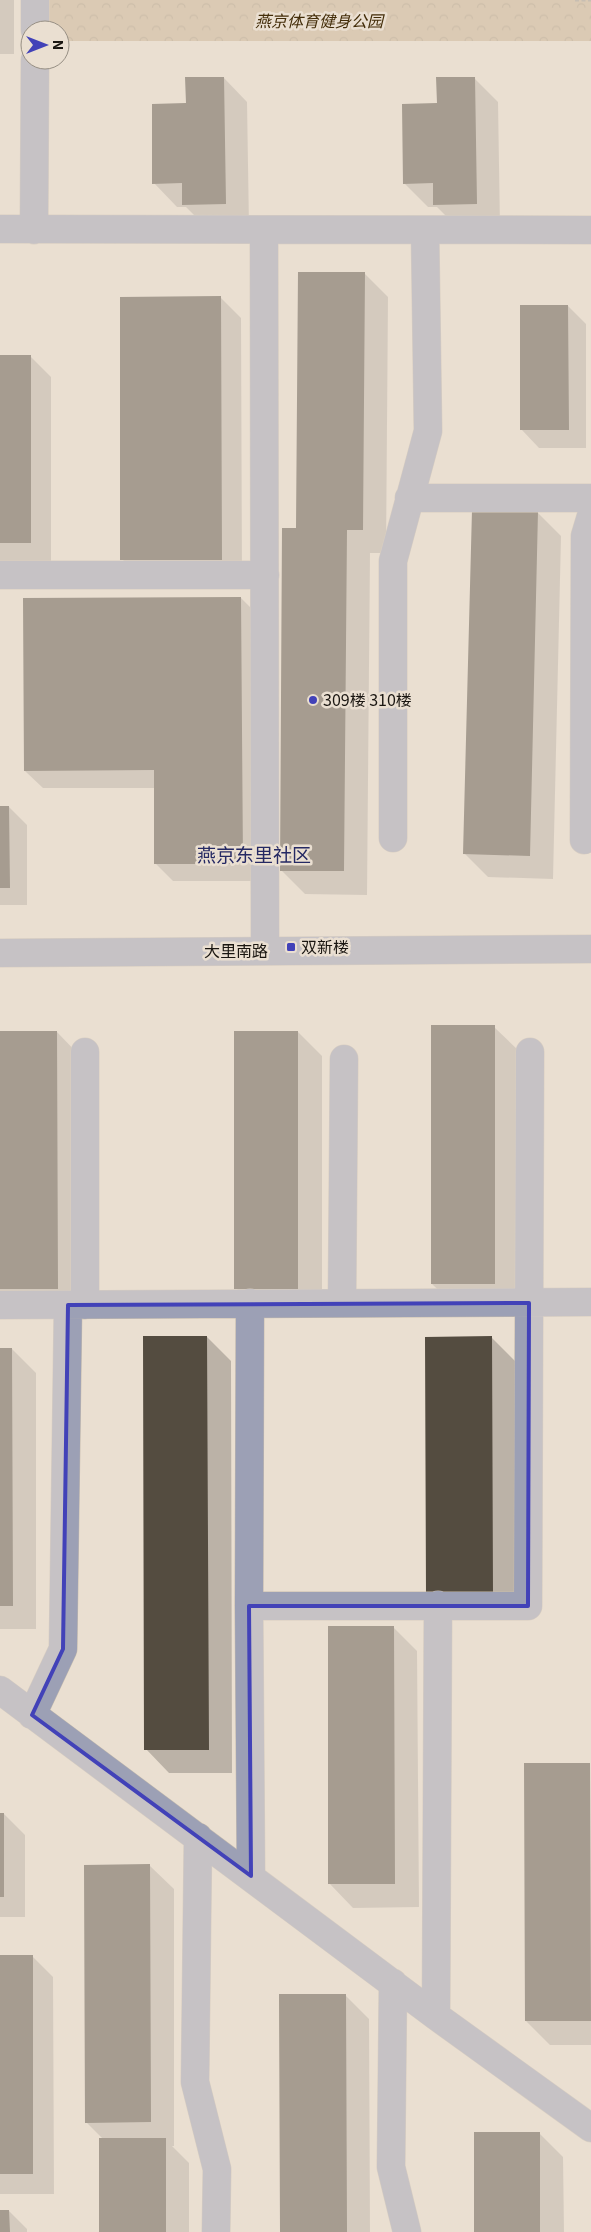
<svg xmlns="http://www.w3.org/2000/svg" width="591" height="2232" viewBox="0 0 591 2232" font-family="Georgia,'Noto Sans SC',serif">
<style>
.forest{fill:url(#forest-crowns)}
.shadow{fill:#0003}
.building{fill:#544c40}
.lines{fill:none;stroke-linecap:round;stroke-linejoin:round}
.minor-casing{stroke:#c5bbae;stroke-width:29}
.tertiary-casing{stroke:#c5bbae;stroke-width:29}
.path{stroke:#a0988d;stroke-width:3;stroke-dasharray:4 2.5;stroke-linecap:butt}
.minor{stroke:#9ca0b5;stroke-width:28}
.tertiary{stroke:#9ca0b5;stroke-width:28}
.marked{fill:none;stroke:#4242b8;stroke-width:4;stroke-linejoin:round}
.poi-dot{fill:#4242b8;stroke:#eadfd1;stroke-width:2}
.labels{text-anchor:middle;stroke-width:5;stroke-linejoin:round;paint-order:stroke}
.park-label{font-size:16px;font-style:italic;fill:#432d09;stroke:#eadfd1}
.poi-label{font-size:16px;fill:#1a1611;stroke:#eadfd1;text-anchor:start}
.street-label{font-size:16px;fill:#1a1611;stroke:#eadfd1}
.quarter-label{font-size:19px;fill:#252963;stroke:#eadfd1}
</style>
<defs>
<pattern id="forest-crowns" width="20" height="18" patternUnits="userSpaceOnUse" patternTransform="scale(1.25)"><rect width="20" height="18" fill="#c9b190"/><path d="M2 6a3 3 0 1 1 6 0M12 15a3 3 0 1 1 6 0" fill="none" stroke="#ac987b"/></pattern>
</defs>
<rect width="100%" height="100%" fill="#eadfd1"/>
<path class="forest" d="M47,0H591V41H60V30H47Z"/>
<path class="shadow" d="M0,0H14V54H0Z
M224,78L247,102L249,227L207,228L186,207H177L154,183L187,104Z
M474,78L498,102L500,227L458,228L437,207H428L404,183Z
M364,273L388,297L386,553H370L367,895L305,894L281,870L297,529Z
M220,297L241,318L242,580H142L122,559Z
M568,306L586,324V448H539L522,430Z
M0,356H30L51,377V563H0Z
M537,512L561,536L553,879L488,877L465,854Z
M241,598L259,616L260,881H173L155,863V788H43L25,771Z
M9,807L27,825V905H0V808Z
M494,1027L518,1050V1307H456L432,1284Z
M0,1032H57L80,1056L81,1312L0,1293Z
M298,1032L322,1056V1312H260L236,1288Z
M207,1337L231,1361L232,1773H169L146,1749Z
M491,1337L515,1361L516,1618H451Z
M0,1349H12L36,1373V1629H0Z
M393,1627L417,1651L419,1907L353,1908L330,1884Z
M590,1764L591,2045H550L526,2021Z
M0,1814H4L25,1835V1917H0Z
M150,1866L174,1889V2146H172L189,2163V2232H101L103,2139L86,2122Z
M0,1956H32L53,1977L54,2194H0Z
M345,1995L369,2019L370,2232H281Z
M539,2133L563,2157L564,2232H475Z
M0,2211H9L27,2229V2232H0Z"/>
<path class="building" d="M185,77H224L226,204L182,205V183L152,184V104L186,103Z
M436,77H475L477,204L433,205V183L403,184L402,104L437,103Z
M298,272H365L363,530H347L344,871H280L282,528H296Z
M221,296L222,560H120V297Z
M520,305H568L569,430H520Z
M0,355H31V543H0Z
M472,510L538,511L530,856L463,854Z
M241,597L243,864H154V770L24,771L23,598Z
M0,806H9L10,888H0Z
M431,1025H495V1284H431Z
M0,1031H57L58,1289H0Z
M234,1031H298V1289H234Z
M143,1336H207L209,1750H144Z
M492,1336L493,1594H426L425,1337Z
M0,1348H12L13,1606H0Z
M328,1626H394L395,1884H328Z
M524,1763H590L591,2021H525Z
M0,1813H4V1897H0Z
M150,1864L151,2122L85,2123L84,1865Z
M0,1955H33V2174H0Z
M279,1994H346L347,2232H280Z
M474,2132H540V2232H474Z
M99,2138H166V2232H99Z
M0,2210H9L10,2232H0Z"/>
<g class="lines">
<defs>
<path id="minor" d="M35,30V0
M0,229L591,230
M34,230L35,60
M264,230L265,941
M409,498H591
M0,575H265
M393,838V561L428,431L425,230
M584,840L585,536L591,516
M250,1303L249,1606L251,1876
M342,1303L344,1059
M0,1305L591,1302
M85,1305V1052
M249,1606H528L530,1052
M0,1690L436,2016L591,2128
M32,1715L63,1649L68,1305
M198,1837L195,2082L217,2169L216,2232
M393,1983L391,2167L407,2232
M436,2016L438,1605"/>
<path id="tertiary" d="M0,953L591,949"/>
</defs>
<use href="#minor" class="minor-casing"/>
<use href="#tertiary" class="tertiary-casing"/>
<path class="path" d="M575,0H591"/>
<use href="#minor" class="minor"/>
<use href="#tertiary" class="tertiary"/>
</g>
<path d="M0 0H591V2232H0ZM529,1303L528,1606H249L251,1876L32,1715L63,1649L68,1305Z" fill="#eadfd1" fill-opacity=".55" fill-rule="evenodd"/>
<path class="marked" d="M529,1303L528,1606H249L251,1876L32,1715L63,1649L68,1305Z"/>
<g class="poi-dot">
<circle cx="313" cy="700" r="5"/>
<rect x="286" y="942" width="10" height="10" rx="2.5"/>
</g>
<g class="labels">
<g class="park-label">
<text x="319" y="27">燕京体育健身公园</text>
</g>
<g class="poi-label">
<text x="323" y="706">309楼 310楼</text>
<text x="301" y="953">双新楼</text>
</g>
<g class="street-label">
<text x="236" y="957">大里南路</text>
</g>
<g class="quarter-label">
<text x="254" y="862">燕京东里社区</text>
</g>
</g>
<g transform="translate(45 45) rotate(90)"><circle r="24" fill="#eadfd1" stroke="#978f84"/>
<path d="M0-4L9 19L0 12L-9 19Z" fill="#4242b8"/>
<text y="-8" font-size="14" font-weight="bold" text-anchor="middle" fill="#1a1611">N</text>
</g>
</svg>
